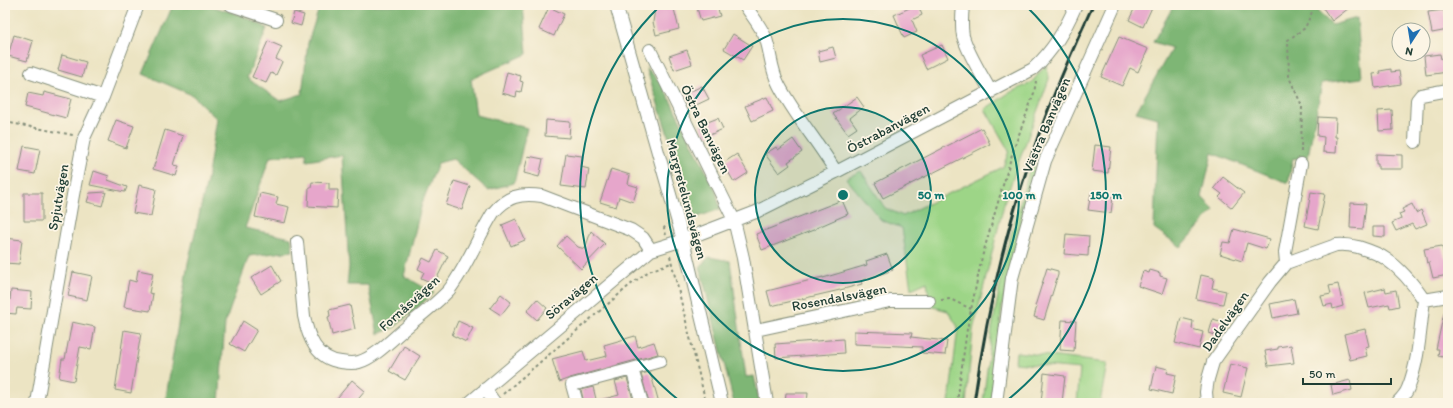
<svg xmlns="http://www.w3.org/2000/svg" width="1453" height="408" viewBox="0 0 1453 408" font-family="Itim,sans-serif">
<style>
.green{fill:#9dd587;stroke:#5e895e}
.forest{fill:#7eb674;stroke:#4e7a54}
.building{fill:#e6a6cb}
.lines{fill:none;stroke-linecap:round;stroke-linejoin:round}
.minor-casing{stroke:#86907c;stroke-width:14}
.path{stroke:#86907c;stroke-width:2;stroke-dasharray:3 3;stroke-linecap:butt}
.minor{stroke:#fff;stroke-width:12}
.rail{stroke:#1f3d34;stroke-width:3}
.ring{fill:none;stroke:#0f766e;stroke-width:2}
.labels{text-anchor:middle;stroke-width:3.5;stroke-linejoin:round;paint-order:stroke}
.street-label{font-size:14px;fill:#1f3d34;stroke:#fcf5e5}
.centre{fill:#0f766e;stroke:#fcf5e5;stroke-width:2}
.ring-label{font-size:12px;text-anchor:middle;font-weight:bold;fill:#0f766e;stroke:#fcf5e5;stroke-width:3.5;stroke-linejoin:round;paint-order:stroke}
</style>
<rect width="100%" height="100%" fill="#fcf5e5"/>
<filter id="ink" filterUnits="userSpaceOnUse"><feTurbulence type="fractalNoise" baseFrequency=".025" numOctaves="2"/><feDisplacementMap in="SourceGraphic" scale="8" xChannelSelector="R" yChannelSelector="G"/><feConvolveMatrix kernelMatrix="1 2 1 2 8 2 1 2 1" color-interpolation-filters="sRGB"/></filter>
<filter id="wash" filterUnits="userSpaceOnUse"><feTurbulence type="fractalNoise" baseFrequency=".012" numOctaves="4" result="noise"/><feDisplacementMap in="SourceGraphic" scale="16" xChannelSelector="R" yChannelSelector="G"/><feGaussianBlur stdDeviation="0.9" result="paint"/><feColorMatrix in="noise" values="0 0 0 0 0 0 0 0 0 0 0 0 0 0 0 0 0 1.4 0 .05"/><feComposite in="paint" operator="in"/></filter>
<g filter="url(#wash)">
<rect width="100%" height="100%" fill="#ece4c3"/>
<path class="green" d="M1046,65L1049,79L1005,200L973,330L966,403H949L958,327L948,311L930,306L927,282L911,289L902,228L881,220L846,178L861,171L885,208L903,216L1003,167L1009,151L985,109L1009,93L1031,83Z
M1035,150L1039,152L1023,212L1002,307L991,403H983L992,328L1006,253Z
M1016,352L1107,363L1100,403H1077L1080,369L1015,363Z"/>
<path class="forest" d="M173,5H208L243,16L267,28L247,78L280,101L302,94L308,43L320,5H523L527,54L471,79L476,115L527,128L514,183L488,190L453,159L438,163L422,203L404,276L434,293L395,327L378,334L368,285H347L349,267L342,155L307,161L306,153L270,157L245,228L291,238L293,251L249,256L225,323L219,403H165L188,263L207,181L217,119L192,95L143,74Z
M1174,5L1189,8L1190,5H1319L1317,11L1332,25L1357,18L1362,78L1322,83L1307,161L1293,158L1288,183L1212,153L1202,197L1214,210L1181,247L1154,228L1158,118L1136,112L1172,48L1153,42Z
M646,67L662,84L716,191L720,209L695,218Z
M709,257L730,261L746,377L754,376L760,403H734L700,267Z"/>
<g id="blocks">
<path class="building" d="M669,5H673L679,29L656,35L653,22L655,9Z
M696,5H717L720,16L701,21Z
M916,5H918L922,15L912,20L917,32L904,38L894,15Z
M1136,5H1153L1143,27L1129,20Z
M1321,5H1353L1332,21Z
M549,7L564,14L554,36L539,29Z
M1444,10L1445,17H1448V30L1432,33L1428,12Z
M294,12L304,15L301,26L291,23Z
M733,34L752,46L743,60L724,49Z
M14,35L33,41L27,61L8,56Z
M1119,37L1148,49L1138,72L1130,68L1122,86L1101,77Z
M268,41L282,47L276,59L282,62L276,75L271,73L266,83L252,77Z
M942,45L948,58L926,69L920,55Z
M833,47L836,58L820,62L818,51Z
M687,50L692,64L674,70L669,56Z
M1440,54L1441,59L1448,58V72L1426,75L1424,56Z
M62,55L86,62L82,77L58,70Z
M1391,69V72L1399,71L1401,84L1375,88L1373,74L1381,73L1380,71Z
M507,72L521,76L520,81L523,82L521,92L517,91L516,97L502,93Z
M702,86L709,99L692,107L685,94Z
M44,92L71,99L66,118L25,107L28,93L43,96Z
M767,97L773,111L752,121L745,106Z
M857,97L864,107L850,118L857,128L848,134L833,114Z
M1392,110L1393,130L1379,131L1378,111Z
M1318,117L1336,118L1335,137H1337L1336,153L1323,152L1324,137L1317,136Z
M718,118L723,129L705,137L700,125Z
M116,120L134,126L126,148L108,141Z
M546,120L570,122L569,138L545,136Z
M982,128L990,144L883,198L875,183Z
M165,130L183,136L174,165L179,166L176,176L153,169Z
M793,139L802,152L788,162L790,165L779,173L765,154L776,147L778,150Z
M1095,145L1111,147L1108,173L1092,171Z
M24,146L40,149L35,174L19,171Z
M566,154L582,156L581,167L589,169L586,189L561,186Z
M737,154L748,173L734,182L723,163Z
M1376,154L1402,155V169H1378V164H1376Z
M528,156L543,159L539,177L524,173Z
M611,169L630,175L628,184L638,187L633,202L619,197L616,207L600,202Z
M94,171L109,176L108,180L127,187L125,192L90,185Z
M1223,177L1244,193L1232,208L1219,197L1222,194L1214,188Z
M454,181L470,186L462,210L446,205Z
M312,182L329,183V190H338L337,208L308,206L309,188H311Z
M139,185L156,189L151,216L133,213Z
M106,192L102,206L87,202L90,193Z
M1311,192L1325,194L1318,229L1305,226Z
M24,193H42V221H24Z
M260,193L278,197L276,204L289,207L285,223L255,217Z
M1091,193L1113,197L1111,213L1088,210Z
M842,200L848,214L816,228V229L762,250L756,234Z
M1351,203L1366,204L1363,229L1350,228Z
M1412,204L1416,213L1421,210L1427,224L1415,229L1412,224L1396,231L1392,223L1401,219L1399,214L1404,212L1402,209Z
M516,219L525,240L511,246L502,225Z
M1373,227H1385V237L1373,236Z
M1234,229L1270,239L1266,249L1247,243L1242,261L1220,254L1223,242L1230,243Z
M591,231L605,244L581,269L557,246L566,236L578,247L585,249Z
M1066,234L1089,236L1088,256L1064,254Z
M5,238L22,240L19,264L5,263Z
M1442,246L1445,258L1448,257V275L1433,278L1429,262L1427,263L1424,249Z
M437,250L448,256L437,278L430,282L421,278L424,272L418,269L423,258L431,262Z
M887,254L893,270L861,281L862,284L840,290L771,306L767,291L823,277V278L867,265L866,261Z
M272,265L281,281L261,294L251,278Z
M1047,268L1058,271V275L1044,320L1034,317L1037,306H1035Z
M138,270L153,273L149,293L153,294L150,311L124,307L129,280L136,282Z
M1150,270L1160,273V276L1167,278L1162,294L1138,286L1143,271L1149,273Z
M73,272L92,276L87,300L68,296Z
M1201,275L1214,278L1212,288L1226,291L1223,304L1196,299Z
M1338,284L1343,306L1333,309L1332,304L1324,306L1321,296L1331,294L1329,286Z
M1385,288L1386,292L1396,290L1399,306L1390,308L1389,304L1369,308L1365,293Z
M11,290L32,292L31,309L17,308L16,314L5,313V299L10,300Z
M501,294L511,302L501,315L490,308Z
M537,299L547,308L537,320L527,311Z
M1294,299L1297,313L1273,318L1270,304Z
M350,305L355,329L332,335L328,317L330,316L329,310Z
M1444,313L1448,314V358L1438,356L1439,349H1436Z
M1181,318L1193,321L1192,329L1203,332L1199,349L1175,343Z
M1213,319L1223,322L1219,336L1209,333Z
M1062,320L1076,321L1074,351L1060,350Z
M243,321L257,330L244,352L230,344Z
M458,321L473,328L466,342L452,335Z
M72,322L95,327L91,349L80,347L74,381L59,378L62,359H65Z
M1365,329L1369,346L1365,347L1367,356L1350,360L1344,334Z
M124,330L141,333L131,393L115,390Z
M854,331L912,333L911,337L947,341L945,355L922,353V347L854,344Z
M635,336L638,347L654,342L658,354L570,378L559,382L552,359L583,351L586,361L607,356L604,345Z
M843,339L844,353L776,358L775,344Z
M1291,345L1294,363L1268,366L1265,351L1278,349V347Z
M404,346L420,356L405,380L389,371Z
M1230,364L1248,368L1241,397L1223,393Z
M1156,366L1168,369L1167,373L1176,375L1172,394L1151,389Z
M650,372L656,392L659,403H649L641,374Z
M1044,373L1065,376L1062,403H1041Z
M627,378L634,403H600V400L619,395L615,381Z
M352,380L365,391L355,403H333Z
M1350,380L1352,390L1333,395L1331,385Z
M593,387L597,403H584L581,390Z
M786,393H808L807,403H785Z"/>
</g>
</g>
<g filter="url(#ink)">
<use href="#blocks" fill-opacity="0" stroke="#86907c" stroke-width="1"/>
<g class="lines">
<defs>
<path id="minor" d="M231,5L276,20
M616,5L683,240L722,403
M745,5C752,16 761,26 766,39C771,54 771,71 779,85C795,116 819,143 836,172
M963,5C962,15 961,26 963,36C968,54 982,75 991,92
M650,50L734,220L743,258L767,403
M31,73L103,97
M1415,142L1417,100L1421,95L1448,90
M1301,164L1285,252L1286,263L1336,245C1344,244 1350,245 1358,247C1367,250 1378,253 1386,259C1401,269 1414,285 1424,300
M297,242L304,316C308,337 316,359 341,362C347,363 353,364 359,362C376,357 394,337 408,326C421,315 437,303 449,290C466,268 478,237 493,213C507,196 520,193 542,196L631,230L643,238L651,250
M1424,300L1448,296
M756,330L890,301H929
M485,389L495,403
M37,403L73,195L84,138L103,97L138,5
M469,403L651,250L683,240L756,212L836,172L1033,69C1053,51 1065,30 1076,5
M577,403L572,385L632,369
M642,403L632,369L660,361
M996,403L1012,278L1045,161L1115,5
M1207,403L1206,392L1208,379L1213,362L1270,282L1286,263
M1397,403C1401,399 1406,394 1408,388C1419,361 1420,329 1424,300"/>
</defs>
<use href="#minor" class="minor-casing"/>
<path class="path" d="M5,122L73,135
M1301,152L1302,106L1289,77L1288,40L1305,28L1315,5
M666,235L664,228L667,224
M670,256L706,403
M941,300L950,299L971,309
M503,394L630,285L649,271L671,263
M957,403L967,329L982,257L1013,151L1034,93L1036,81"/>
<use href="#minor" class="minor"/>
<path class="rail" d="M974,403C988,301 1012,201 1050,105C1063,71 1078,38 1093,5"/>
</g>
</g>
<circle cx="843" cy="195" r="88" fill="#0f766e" fill-opacity=".12"/>
<g class="ring">
<circle cx="843" cy="195" r="88"/>
<circle cx="843" cy="195" r="176"/>
<path d="M681 402A263 263 0 0 1 660 6M1026 6A263 263 0 0 1 1005 402"/>
</g>
<g class="labels">
<g class="street-label">
<text transform="translate(1046 125) rotate(-67)" y="5">Västra Banvägen</text>
<text transform="translate(888 128) rotate(-28)" y="5">Östrabanvägen</text>
<text transform="translate(706 129) rotate(64)" y="5">Östra Banvägen</text>
<text transform="translate(58 197) rotate(-80)" y="5">Spjutvägen</text>
<text transform="translate(687 199) rotate(75)" y="5">Margretelundsvägen</text>
<text transform="translate(571 296) rotate(-40)" y="5">Söravägen</text>
<text transform="translate(839 297) rotate(-11)" y="5">Rosendalsvägen</text>
<text transform="translate(409 303) rotate(-42)" y="5">Fornåsvägen</text>
<text transform="translate(1225 321) rotate(-55)" y="5">Dadelvägen</text>
</g>
</g>
<circle cx="843" cy="195" r="6" class="centre"/>
<g class="ring-label">
<text x="931" y="199">50 m</text>
<text x="1019" y="199">100 m</text>
<text x="1106" y="199">150 m</text>
</g>
<rect width="1453" height="408" fill="none" stroke="#fcf5e5" stroke-width="20"/>
<g transform="translate(1411 42) rotate(192)"><circle r="19" fill="#fcf5e5" stroke="#a4ab9e"/>
<path d="M0-3L7 15L0 10L-7 15Z" fill="#1f6fb2"/>
<text y="-6" font-size="11" font-weight="bold" text-anchor="middle" fill="#1f3d34">N</text>
</g>
<path d="M1303 378v6h88v-6" fill="none" stroke="#1f3d34" stroke-width="2"/>
<text x="1309" y="378" font-size="12" fill="#1f3d34" stroke="#fcf5e5" stroke-width="3" paint-order="stroke">50 m</text>
</svg>
